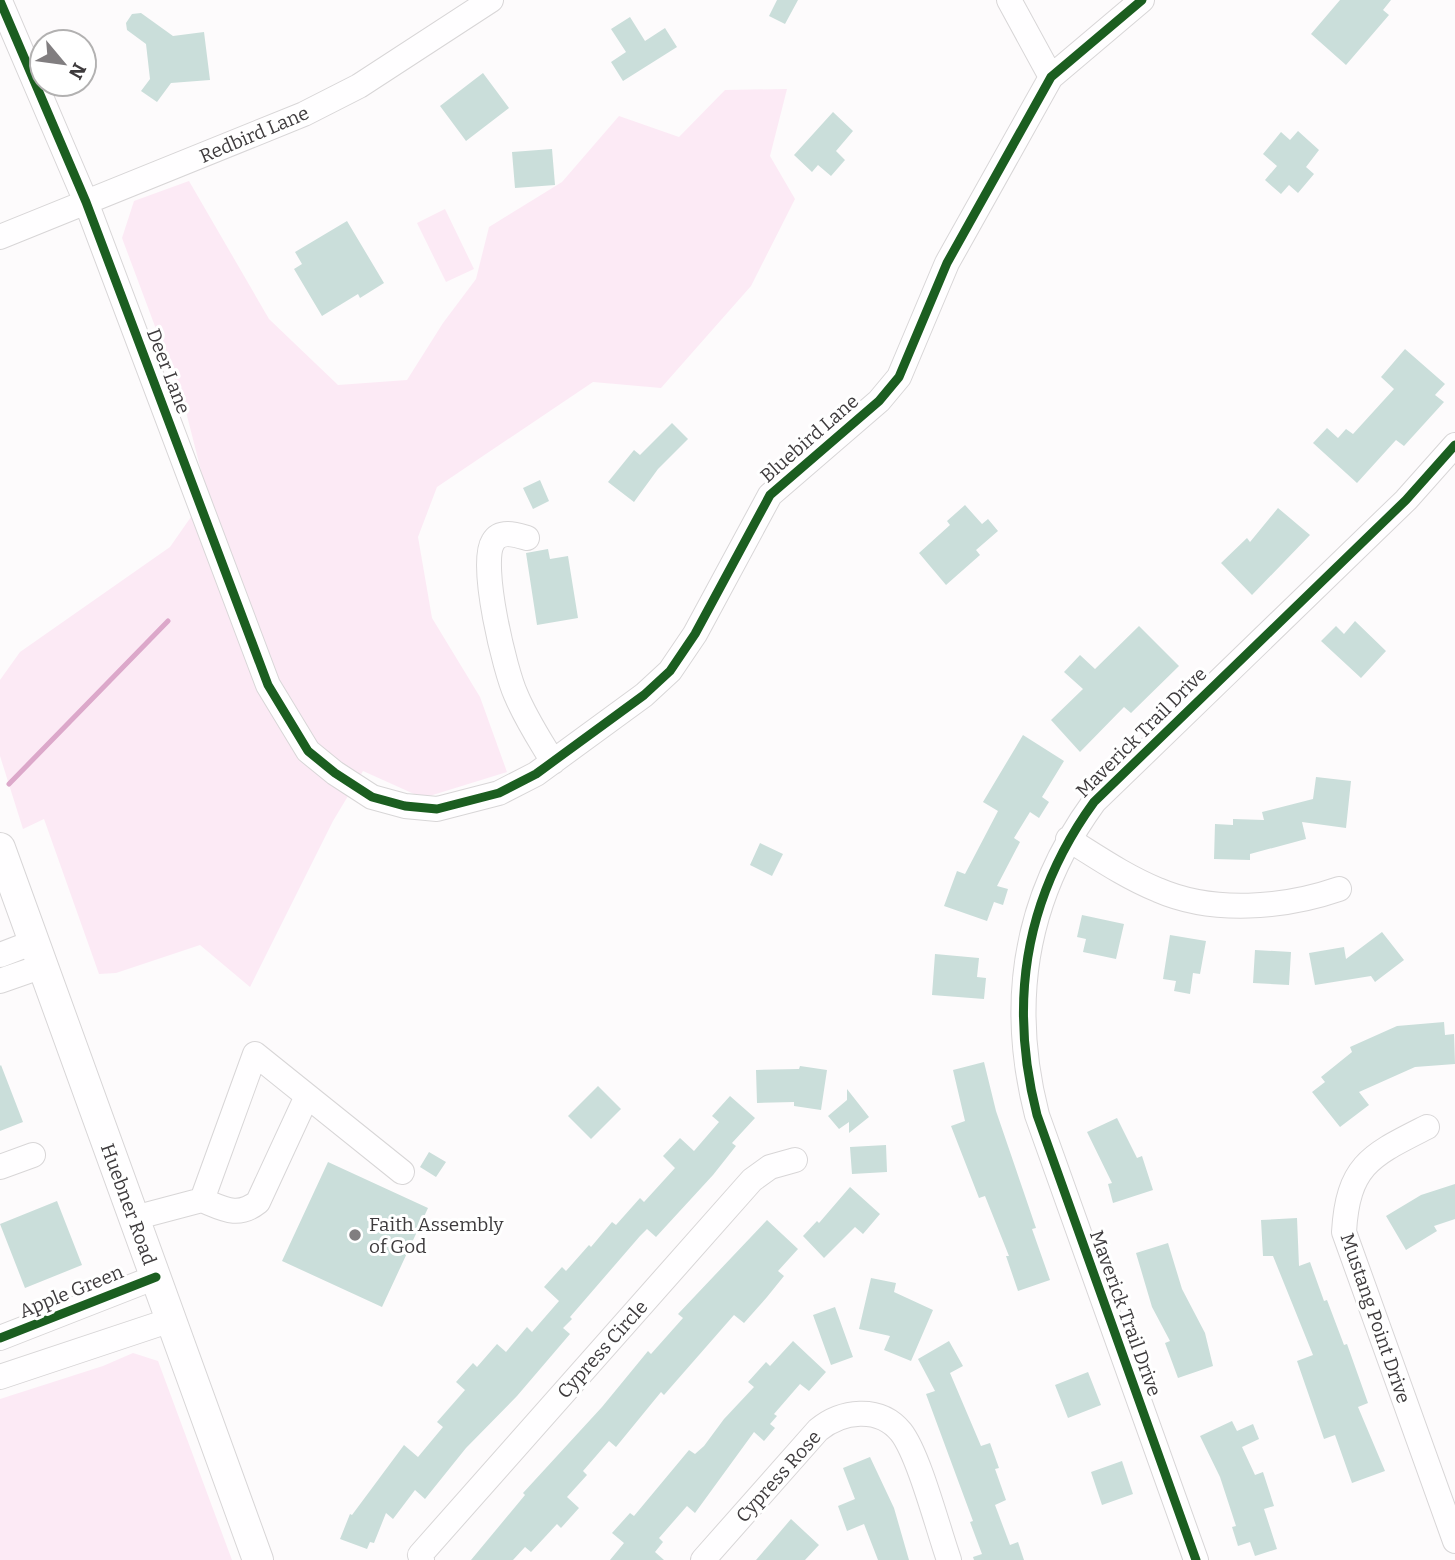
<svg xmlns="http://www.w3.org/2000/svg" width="1455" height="1560" viewBox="0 0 1455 1560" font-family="Bitter,serif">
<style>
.green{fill:#fceaf5}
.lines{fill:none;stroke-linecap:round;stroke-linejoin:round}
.stream{stroke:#dca8ca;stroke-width:5}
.building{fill:#cadeda}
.minor-casing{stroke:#d8d6d7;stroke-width:26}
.major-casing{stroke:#d8d6d7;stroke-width:32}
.minor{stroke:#fffeff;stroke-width:24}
.major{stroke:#fffeff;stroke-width:30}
.cycleway-casing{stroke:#fff;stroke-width:13}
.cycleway{stroke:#1b5e20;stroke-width:9}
.poi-dot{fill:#817e80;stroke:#fff;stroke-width:2.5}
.labels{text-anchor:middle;stroke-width:6;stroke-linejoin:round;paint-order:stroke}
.street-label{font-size:19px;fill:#3e3b3d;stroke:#fff}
.poi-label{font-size:19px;fill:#3e3b3d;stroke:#fff;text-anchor:start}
</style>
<rect width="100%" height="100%" fill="#fdfbfc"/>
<path class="green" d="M787,89L770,156L795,199L751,286L661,388L593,382L437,487L418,537L432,618L480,697L507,772L423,798L363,771L333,821L250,987L200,945L116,973L99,974L44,819L23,829L0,756V680L20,652L170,547L207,494L184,404L122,238L134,201L189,181L269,319L338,385L407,380L443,323L476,279L489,227L562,182L619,116L679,137L725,90Z
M445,209L474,269L446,282L417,223Z
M133,1353L158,1361L232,1560H0V1399L103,1366Z"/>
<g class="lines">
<path class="stream" d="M9,784L168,621"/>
</g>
<path class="building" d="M777,0H798L785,24L769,16Z
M1340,0H1391L1383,10L1389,15L1346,65L1311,34Z
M141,13L173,36L204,32L210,80L171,83L157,102L141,91L150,79L146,44L127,30L126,23L132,14Z
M630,17L645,41L665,28L677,47L623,81L611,62L626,52L611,29Z
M483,73L509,108L466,141L440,106Z
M833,112L853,131L836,151L845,160L831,176L818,165L812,172L794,155Z
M1298,131L1319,150L1306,167L1314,174L1298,193L1289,185L1281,194L1265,180L1277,166L1263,154L1281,132L1290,140Z
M552,149L555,185L515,188L512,152Z
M347,221L384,283L360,298L358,294L322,316L294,269L302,264L295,252Z
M1405,349L1445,384L1435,395L1444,402L1404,446L1396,440L1357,483L1313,443L1327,428L1338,438L1346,429L1353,434L1394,389L1381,377Z
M672,423L688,439L658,469L634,502L608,482L634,450L640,455Z
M540,480L549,501L533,509L523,488Z
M965,505L982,524L988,519L998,531L976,550L980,555L946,585L919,553L950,525L947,521Z
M1278,508L1310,535L1252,595L1221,563L1247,538L1250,542Z
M548,549L550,559L568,556L578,618L537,625L526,553Z
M1355,621L1386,651L1361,678L1321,641L1336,626L1344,634Z
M1139,626L1179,666L1131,713L1124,707L1080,752L1051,720L1083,689L1064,672L1080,655L1095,669Z
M1023,735L1064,761L1042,797L1049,802L1039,818L1030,812L1014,838L1020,842L997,886L1008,889L1003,905L994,902L987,921L944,906L957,871L965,874L998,811L983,802Z
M1316,777L1351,781L1346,828L1302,822L1306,839L1250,854V860L1214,859L1215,824L1233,825V819L1264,820L1262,812L1313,799Z
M760,843L783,854L772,876L750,865Z
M1082,915L1124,924L1116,959L1083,952L1086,939L1077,937Z
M1382,932L1404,960L1375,982L1371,976L1315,985L1309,953L1344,947L1346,959Z
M1170,935L1206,941L1200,974L1193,973L1190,994L1174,991L1176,981L1163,979Z
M1255,950L1291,952L1289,985L1253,983Z
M935,954L979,958L977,977L986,978L984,999L932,995Z
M1444,1022L1445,1035L1454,1034L1455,1064L1415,1067L1359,1092L1369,1105L1340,1127L1312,1092L1325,1082L1321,1077L1352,1052L1350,1047L1397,1026Z
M984,1062L996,1111L1036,1228L1032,1229L1050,1280L1018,1291L1006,1256H1009L985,1196L979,1198L951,1126L965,1121L953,1070Z
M1,1065L23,1122L0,1131V1066Z
M800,1066L827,1070L821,1110L794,1106V1102L757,1103L756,1070L799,1069Z
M598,1086L621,1109L591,1139L568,1116Z
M847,1089L869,1117L849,1133V1122L839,1129L828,1116L847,1100Z
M730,1096L755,1118L732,1143L736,1146L713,1175L656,1237L647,1229L640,1236L570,1317L572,1319L563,1328L570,1334L517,1396L466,1448L425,1499L415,1490L393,1519L386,1513L374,1543L370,1542L367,1549L340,1539L350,1514L352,1515L404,1445L418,1457L443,1427L437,1422L465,1390L456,1382L473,1363L477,1367L497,1344L506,1352L527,1327L532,1332L559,1301L544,1287L562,1267L566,1271L589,1245L591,1247L612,1222L616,1225L640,1198L644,1202L675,1168L663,1156L680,1138L694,1151L719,1122L712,1116Z
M1117,1118L1137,1158L1142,1156L1153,1190L1113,1203L1108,1184L1112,1183L1087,1132Z
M886,1145L887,1172L852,1174L850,1147Z
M429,1152L446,1162L436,1177L420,1167Z
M328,1162L428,1208L382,1307L282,1261Z
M1455,1184V1219L1434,1226L1437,1231L1406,1250L1386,1216L1421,1195Z
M850,1187L880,1214L863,1234L855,1227L824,1258L803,1236L817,1221L819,1223Z
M57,1201L82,1265L25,1288L0,1224Z
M1297,1218L1299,1266L1310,1262L1324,1301L1327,1300L1344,1345L1347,1344L1368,1403L1358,1407L1385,1471L1352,1483L1335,1435L1324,1439L1297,1361L1313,1355L1273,1256H1263L1261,1220Z
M767,1220L798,1249L778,1271L784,1276L767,1297L744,1323L734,1315L664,1395L661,1392L616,1447L609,1441L583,1471L587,1475L567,1497L579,1508L561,1528L557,1524L531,1552L525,1547L513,1560H471L525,1495L523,1493L602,1407L648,1351L651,1354L683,1318L678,1314Z
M1168,1243L1182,1289L1205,1333L1213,1366L1178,1378L1165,1343L1170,1341L1152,1307L1136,1253Z
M871,1278L896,1283L894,1292L933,1310L911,1361L884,1350L890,1336L859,1329Z
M835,1307L853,1357L831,1365L813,1315Z
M793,1341L826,1372L809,1391L800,1384L774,1414L777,1416L770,1424L775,1428L764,1441L754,1432L695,1513L687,1506L659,1538L663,1542L655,1552L664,1560H610L624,1543L612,1533L630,1513L634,1516L689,1450L695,1454L704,1446L724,1419L754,1387L748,1382L766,1362L770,1366Z
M949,1341L963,1366L950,1373L981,1446L990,1443L999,1468L995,1469L1006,1500L995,1505L1010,1545L1018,1542L1024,1560H974L973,1557L982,1554L970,1522L973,1521L926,1394L935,1391L918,1359Z
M1088,1372L1101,1405L1068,1418L1055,1385Z
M1232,1421L1237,1431L1253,1424L1259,1439L1242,1447L1255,1475L1263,1472L1274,1506L1264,1509L1277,1549L1255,1556L1250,1542L1238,1546L1232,1527L1236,1526L1220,1477L1200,1436Z
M870,1457L894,1508L909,1560H878L864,1524L847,1531L838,1506L855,1499L843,1468Z
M1122,1461L1133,1494L1102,1505L1091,1472Z
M791,1519L819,1545L805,1560H756Z"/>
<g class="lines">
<defs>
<path id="minor" d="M1009,0L1051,77
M0,1L86,202L268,685L308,751L335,773L372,797L405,806L437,809L499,793L536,774L644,695L670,671L695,634L770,495L879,401L899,377L947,263L1051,77L1142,0
M0,237L304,114L359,86L491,0
M527,538C517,535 500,529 493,542C479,564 505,671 516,695C526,719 540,740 553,762
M1068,839C1097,857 1126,877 1158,890C1213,914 1284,908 1339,889
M0,955L34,942
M0,981L43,966
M1427,1127C1372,1155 1348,1164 1344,1232L1455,1541
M0,1167L33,1155
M202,1200C224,1209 238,1218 258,1202L307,1096
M134,1218L202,1200L255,1054L402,1172
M0,1338L156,1277
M0,1377L171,1320
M422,1560L420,1555L752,1180L770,1167L795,1160
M703,1560L818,1430C841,1411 879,1405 901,1432C919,1455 938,1529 949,1560
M1196,1560L1037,1115C1008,1002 1025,897 1094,802L1406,500L1455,445"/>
<path id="major" d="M0,848L258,1560"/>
</defs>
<use href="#minor" class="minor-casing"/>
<use href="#major" class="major-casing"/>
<use href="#minor" class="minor"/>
<use href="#major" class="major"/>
<defs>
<path id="cycleway" d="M0,1L86,202L268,685L308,751L335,773L372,797L405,806L437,809L499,793L536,774L644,695L670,671L695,634L770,495L879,401L899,377L947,263L1051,77L1142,0
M0,1338L156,1277
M1196,1560L1037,1115C1008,1002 1025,897 1094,802L1406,500L1455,445"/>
</defs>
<use href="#cycleway" class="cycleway-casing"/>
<use href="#cycleway" class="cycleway"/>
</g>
<circle class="poi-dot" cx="355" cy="1235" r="7"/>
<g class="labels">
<g class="street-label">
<text transform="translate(254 134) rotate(-23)" y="7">Redbird Lane</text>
<text transform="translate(169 371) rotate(69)" y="7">Deer Lane</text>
<text transform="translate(809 438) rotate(-41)" y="7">Bluebird Lane</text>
<text transform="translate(1141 732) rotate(-45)" y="7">Maverick Trail Drive</text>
<text transform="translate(129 1204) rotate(70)" y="7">Huebner Road</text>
<text transform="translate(71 1291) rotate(-22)" y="7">Apple Green</text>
<text transform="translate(1126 1313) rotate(70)" y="7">Maverick Trail Drive</text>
<text transform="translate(1376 1318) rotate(71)" y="7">Mustang Point Drive</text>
<text transform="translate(602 1349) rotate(-48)" y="7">Cypress Circle</text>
<text transform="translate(778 1476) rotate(-48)" y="7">Cypress Rose</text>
</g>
<g class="poi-label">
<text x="369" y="1231">Faith Assembly<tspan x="369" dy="22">of God</tspan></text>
</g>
</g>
<g transform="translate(63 63) rotate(119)"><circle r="33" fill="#ffffff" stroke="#b2b1b1" stroke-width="2"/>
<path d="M0-5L12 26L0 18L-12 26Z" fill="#817e80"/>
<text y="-10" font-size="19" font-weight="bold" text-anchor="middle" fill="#3e3b3d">N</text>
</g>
</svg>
